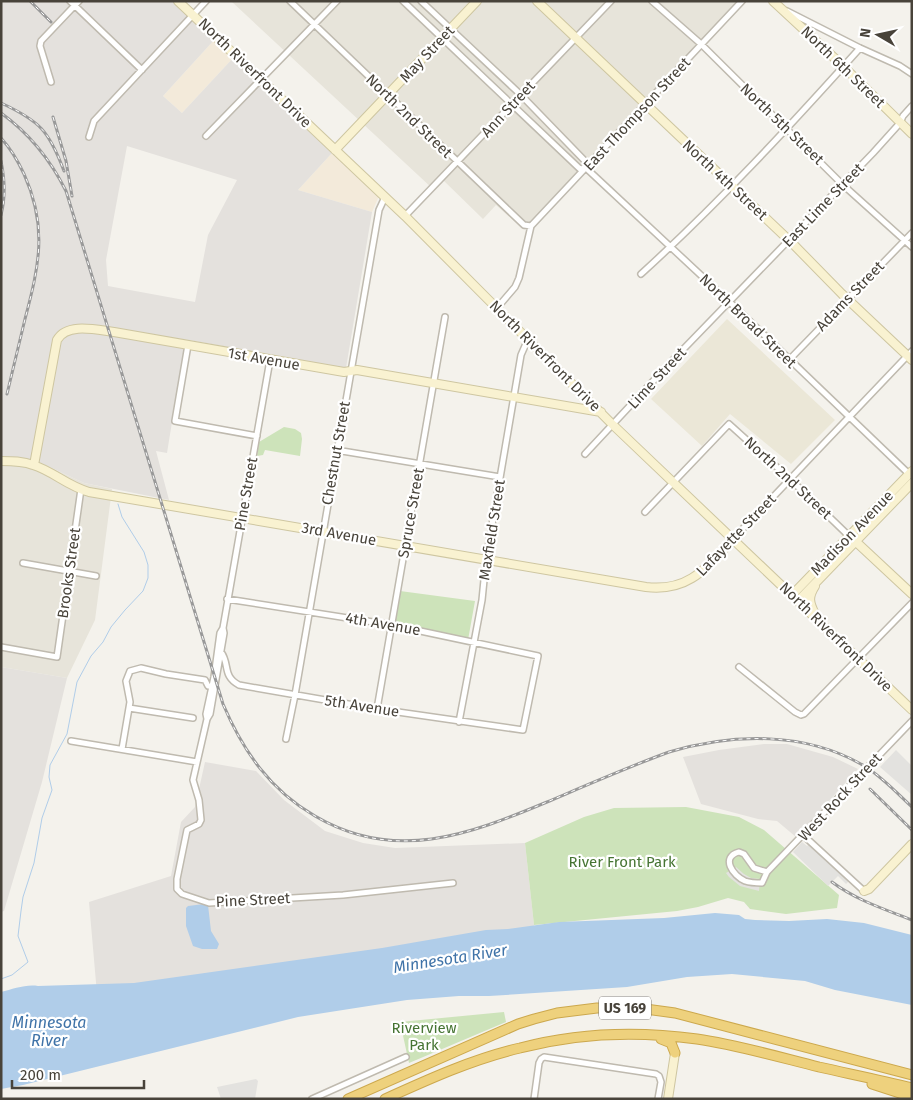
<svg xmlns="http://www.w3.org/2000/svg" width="913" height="1100" viewBox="0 0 913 1100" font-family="'Fira Sans',sans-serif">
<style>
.residential{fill:#e7e4da}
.commercial{fill:#f3eada}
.industrial{fill:#e4e1dd;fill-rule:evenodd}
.education{fill:#ebe7d7}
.green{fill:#cde3ba}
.parking{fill:#e3e2df}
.water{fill:#b0cde9}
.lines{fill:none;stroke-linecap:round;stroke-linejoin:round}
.stream{stroke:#b0cde9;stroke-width:1}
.street-casing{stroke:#bfbaaf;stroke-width:8}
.secondary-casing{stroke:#cec6a1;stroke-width:10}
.highway-casing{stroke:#cca84d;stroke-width:11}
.street{stroke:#fff;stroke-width:5}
.secondary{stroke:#f9f2d1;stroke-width:8}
.highway{stroke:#eed17d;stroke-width:9}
.rail-casing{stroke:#999;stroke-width:3}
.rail{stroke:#fff;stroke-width:1;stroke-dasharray:4;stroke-linecap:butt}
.labels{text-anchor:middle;stroke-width:4.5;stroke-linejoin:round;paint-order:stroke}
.shield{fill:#fff;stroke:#7f7b75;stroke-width:1}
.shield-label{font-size:14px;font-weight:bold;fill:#48433a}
.street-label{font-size:15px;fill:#48433a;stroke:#fff}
.park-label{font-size:15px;fill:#467433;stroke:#fff}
.water-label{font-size:16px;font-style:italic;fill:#3f73a8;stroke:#fff}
</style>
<rect width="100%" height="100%" fill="#f4f2ec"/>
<path class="residential" d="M231,1H739L524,230L496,205L483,219L443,180L433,189Z
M1,459L37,461L84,483L112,489L95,620L67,678L1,667Z"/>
<path class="commercial" d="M215,39L234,57L182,113L163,96Z
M332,153L379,196L372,212L298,190Z"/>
<path class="industrial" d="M1,1H174L215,39L163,96L182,113L234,57L332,153L298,190L372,212L346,368L189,340L122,331L124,338L184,348L167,453L156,451L169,500L84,483L37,461L1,459ZM127,146L237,180L208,235L195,302L108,286L106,260Z
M1,667L67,678L42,782L4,911L1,912Z
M764,744H787L833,757L858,769L796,837L777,821L758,819L701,804L683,757L719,750Z
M205,762L256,771L284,800L325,831L363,843L395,848L525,843L534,925L529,938L97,994L89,902L171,876L181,822L195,807Z"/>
<path class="education" d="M727,319L835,420L791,464L730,414L702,446L651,399Z"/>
<path class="green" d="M284,427L295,429L301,433L302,439L300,456L265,450L263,455L257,456L259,442Z
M400,591L475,601L468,640L395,622Z
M686,807L739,817L764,830L839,895L837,908L786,914L750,909L744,902L728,898L698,907L677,911L534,925L525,843L584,817L614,808Z
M504,1012L506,1022L409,1063L400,1022Z"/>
<path class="parking" d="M896,750L912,766V795L880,767Z
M802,842L807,846L809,844L849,881L846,884L838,876L828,886L793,852Z
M736,867L744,874L751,878L760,879L759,891L740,886L729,877L726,873Z
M256,1079L258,1081L255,1099H221L217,1087Z"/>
<path class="water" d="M204,904L208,905L211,931L219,944L217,949H202L193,946L186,926V908L188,906Z
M715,913L739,915L745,919L755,920L789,921L827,919L864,923L912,935V1005L835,990L805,981L732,974L687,977L627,987L489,996H459L407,1000L298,1017L23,1085L1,1089V992C13,989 26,984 38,986L134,983L382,948L486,930L508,929L559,922L664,918Z"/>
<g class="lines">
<path class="stream" d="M1,979L12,975L28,962L18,936L21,911L23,897L34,863L42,818L52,790L49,777L50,765L67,734L77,682L91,656L103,642L111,627L125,610L143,591L148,578V565L144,552L122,517L118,504"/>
<defs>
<path id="street" d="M70,1L142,70
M290,1L524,225L531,226
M403,1L580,169L586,168
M421,1L521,95L585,161L586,168L735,307L909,474
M652,1L701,44L842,184L912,247
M787,11L860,48L900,66L912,74
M51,82L40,46L41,41L79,1
M206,136L337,1
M89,137L94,121L206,1
M405,216L611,1
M641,274C718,204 790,126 860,48
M497,308L515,287L519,278L531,226L742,1
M188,345L175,421L257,436
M789,360L912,233
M336,450L500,477
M585,454L669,364L873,153L900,123L903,116L912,106
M645,512L729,424L790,479L849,536
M733,539L912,351
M23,563L96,576
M223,628L224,633L210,714L207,719L193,780L199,800L201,820L199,824L187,830L177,879V889L182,894L209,903L343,895L453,883
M1,647L57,657L81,489
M221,652C230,664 222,676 239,685L377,709L523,730L538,656L392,625L227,599
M739,667L795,712L801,715L804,714L912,603
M129,708L193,718
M377,709L445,317
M207,719L206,714L214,677L220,633L223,628L270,360
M459,722L482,600L486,560L521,355L528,339
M286,739L295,695L379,210L385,197
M71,741L197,762
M122,749L130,702L126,681L130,671L141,668L166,674L205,680L208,686
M803,835L864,891
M767,872L754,868L744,854L739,852C720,857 733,876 745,881C751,883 757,883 762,883L767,872L912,721
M312,1099L406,1057
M534,1099L539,1063L541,1059L544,1057L656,1074L659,1076L661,1082L658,1099"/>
<path id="secondary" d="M178,1L405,216L613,425L912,710
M537,1L794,245L842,294L912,360
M773,1L843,66L912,134
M335,150L477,1
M1,461C12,461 23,461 33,465C53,471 67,486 89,492L646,587C689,592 706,568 733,539
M34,465L57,340C67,322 97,330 114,332L344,372L357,370L601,412
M853,539L912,594
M815,586C808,597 809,602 815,614
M792,595L912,471
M798,601L912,483
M864,891L869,889L912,844
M668,1099L675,1053"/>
<path id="highway" d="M661,1039L671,1043L675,1053
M872,1084L912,1097
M348,1099L518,1024L534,1019L557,1013L597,1008H638L675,1013L912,1075
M385,1099C429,1079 473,1059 520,1048C577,1033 639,1031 697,1039C738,1045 779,1057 819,1067C850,1074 881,1080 912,1088"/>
</defs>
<use href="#street" class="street-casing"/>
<use href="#secondary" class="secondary-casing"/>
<use href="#highway" class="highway-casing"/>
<use href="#street" class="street"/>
<use href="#secondary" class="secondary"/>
<use href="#highway" class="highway"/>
<defs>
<path id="rail" d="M30,1L51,22
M1,103C40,121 49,131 64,171
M1,113C30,134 50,159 66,191L223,704C243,751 270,790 315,816C395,863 468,835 547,802C587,785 628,767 669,752C734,733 807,731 866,767C883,778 897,793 912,807
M53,117L66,161L72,196
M1,138C11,149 18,161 24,174C48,227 39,266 25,319C19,344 13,369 7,394
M1,161C5,180 6,196 1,215
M870,789L912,830
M832,882C856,900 884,909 912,920"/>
</defs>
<use href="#rail" class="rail-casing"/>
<use href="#rail" class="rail"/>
</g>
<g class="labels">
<rect class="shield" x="599" y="996.5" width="52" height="23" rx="4"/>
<g class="shield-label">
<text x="625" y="1013">US 169</text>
</g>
<g class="street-label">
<text transform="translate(427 54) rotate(-47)" y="5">May Street</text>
<text transform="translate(843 67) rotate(44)" y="5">North 6th Street</text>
<text transform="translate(255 73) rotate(44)" y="5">North Riverfront Drive</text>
<text transform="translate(508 109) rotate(-47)" y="5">Ann Street</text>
<text transform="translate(637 114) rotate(-47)" y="5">East Thompson Street</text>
<text transform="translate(409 116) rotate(44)" y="5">North 2nd Street</text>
<text transform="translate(782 124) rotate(44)" y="5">North 5th Street</text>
<text transform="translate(725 180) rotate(43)" y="5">North 4th Street</text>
<text transform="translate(823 205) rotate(-46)" y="5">East Lime Street</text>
<text transform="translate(850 296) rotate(-46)" y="5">Adams Street</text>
<text transform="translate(748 321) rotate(44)" y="5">North Broad Street</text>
<text transform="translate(545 356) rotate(45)" y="5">North Riverfront Drive</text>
<text transform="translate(264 359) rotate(10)" y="5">1st Avenue</text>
<text transform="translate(657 378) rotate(-47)" y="5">Lime Street</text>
<text transform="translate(336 453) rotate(-80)" y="5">Chestnut Street</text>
<text transform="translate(788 478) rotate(43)" y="5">North 2nd Street</text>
<text transform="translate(246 494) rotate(-80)" y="5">Pine Street</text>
<text transform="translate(411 513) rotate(-80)" y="5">Spruce Street</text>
<text transform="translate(492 530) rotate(-81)" y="5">Maxfield Street</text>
<text transform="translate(852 533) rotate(-46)" y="5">Madison Avenue</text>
<text transform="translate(339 534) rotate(10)" y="5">3rd Avenue</text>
<text transform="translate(736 535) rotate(-46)" y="5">Lafayette Street</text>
<text transform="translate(69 573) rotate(-82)" y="5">Brooks Street</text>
<text transform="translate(383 624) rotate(10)" y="5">4th Avenue</text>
<text transform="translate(836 637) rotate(44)" y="5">North Riverfront Drive</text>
<text transform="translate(362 706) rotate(9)" y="5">5th Avenue</text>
<text transform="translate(840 797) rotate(-47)" y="5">West Rock Street</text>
<text transform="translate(253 900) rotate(-3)" y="5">Pine Street</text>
</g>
<g class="park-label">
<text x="622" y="867">River Front Park</text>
<text x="424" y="1033">Riverview<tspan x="424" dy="17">Park</tspan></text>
</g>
<g class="water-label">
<text transform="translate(450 958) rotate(-9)" y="6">Minnesota River</text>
<text x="49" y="1028">Minnesota<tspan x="49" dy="18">River</tspan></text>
</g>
</g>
<rect width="913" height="1100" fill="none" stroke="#48433a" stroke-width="5"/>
<g transform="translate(878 35) rotate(279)" stroke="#ffffff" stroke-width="4" paint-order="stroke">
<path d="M0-4L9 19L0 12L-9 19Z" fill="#48433a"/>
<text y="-8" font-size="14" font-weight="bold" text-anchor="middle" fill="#48433a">N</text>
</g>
<path d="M12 1080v8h132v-8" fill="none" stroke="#48433a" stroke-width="2.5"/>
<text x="20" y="1080" font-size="15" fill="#48433a" stroke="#ffffff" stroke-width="4" paint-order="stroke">200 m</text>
</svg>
